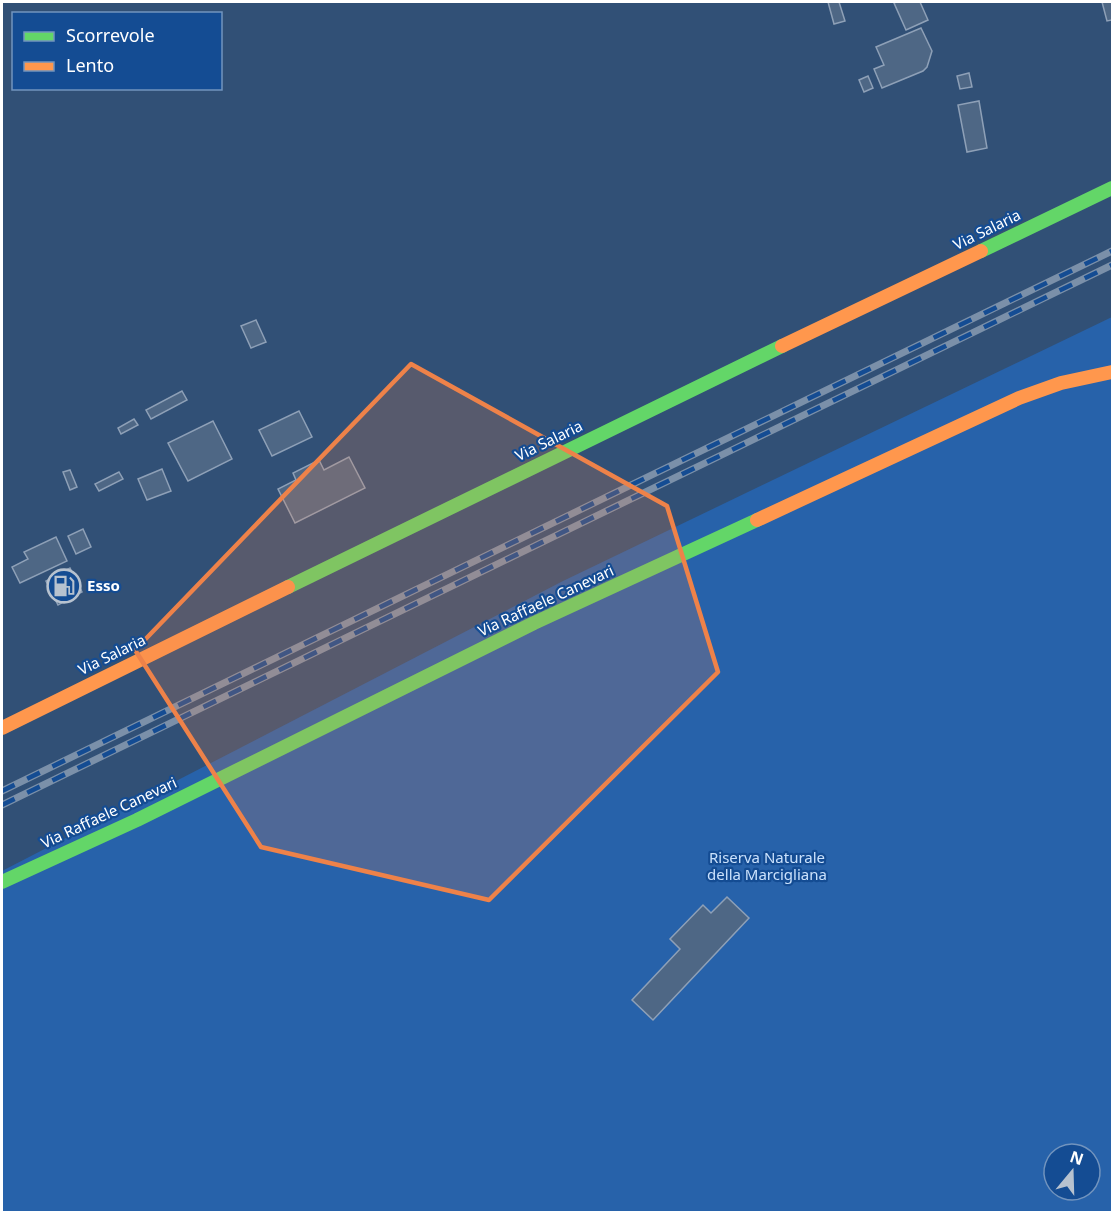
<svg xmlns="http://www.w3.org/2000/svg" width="1114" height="1214" viewBox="0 0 1114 1214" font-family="'Noto Sans',sans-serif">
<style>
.green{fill:#2762aa;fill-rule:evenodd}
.building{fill:#4e6785;stroke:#8ea0b7;stroke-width:1.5}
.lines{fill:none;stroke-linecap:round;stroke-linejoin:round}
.fast{stroke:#63d668;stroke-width:14}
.slow{stroke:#ff974d;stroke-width:14}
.rail-casing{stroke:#7b90a9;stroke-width:7}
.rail{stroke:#144c93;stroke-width:4.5;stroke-dasharray:14;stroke-linecap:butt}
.marked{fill:#ee8249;fill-opacity:0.2;stroke:#ee8249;stroke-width:4.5;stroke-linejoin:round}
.labels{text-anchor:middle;stroke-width:4.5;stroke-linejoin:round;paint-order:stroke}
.street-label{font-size:15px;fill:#fff;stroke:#144c93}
.poi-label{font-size:15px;font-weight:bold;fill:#fff;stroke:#144c93;text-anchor:start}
.park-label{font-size:15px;fill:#cae1fc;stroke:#144c93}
</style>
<rect width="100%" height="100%" fill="#315076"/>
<path class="green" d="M1112,317V1212H2V871L563,581ZM1054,1154H1090V1190H1054Z"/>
<path class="building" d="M828,2H839L845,21L834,24Z
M896,2H920L928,20L906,30L894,3Z
M1102,2H1112V20L1107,21Z
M921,28L932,51L927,67L923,71L882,88L874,69L884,65L876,47Z
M969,73L972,87L960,89L957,76Z
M868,76L873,88L864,92L859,80Z
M979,101L987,148L967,152L958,105Z
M256,320L266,342L251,348L241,326Z
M182,391L187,400L151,419L146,410Z
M299,411L312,437L272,456L259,430Z
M134,419L138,425L121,434L118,428Z
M213,421L232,459L188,481L168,443Z
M349,457L365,488L295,523L278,489L296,480L293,473L319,460L324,470Z
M162,469L171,491L147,500L138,479Z
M70,470L77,487L70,490L63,472Z
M119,472L123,479L99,491L95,484Z
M83,529L91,547L76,554L68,536Z
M56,537L67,561L20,583L12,567L28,559L24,552Z
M70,568L82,592L58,605L46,581Z
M727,897L749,918L653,1020L632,1000L680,949L670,939L703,905L711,913Z"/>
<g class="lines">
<path class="fast" d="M981,251L1112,188
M288,587L782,346
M2,882L137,820L534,623L757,520"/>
<path class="slow" d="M782,346L981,251
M757,520L1019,398L1061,383L1112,372
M2,728L288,587"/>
<defs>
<path id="rail" d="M2,791L1112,251
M2,805L1112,265"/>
</defs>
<use href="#rail" class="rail-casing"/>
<use href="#rail" class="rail"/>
</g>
<path class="marked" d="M411,364L667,506L718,672L489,900L261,847L135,650Z"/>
<defs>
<symbol id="fuel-ring" viewBox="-11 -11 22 22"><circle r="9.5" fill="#144c93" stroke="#b7c2cf" stroke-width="1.5"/><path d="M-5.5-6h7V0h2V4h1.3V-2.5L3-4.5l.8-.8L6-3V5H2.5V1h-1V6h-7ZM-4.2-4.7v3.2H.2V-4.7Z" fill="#b7c2cf"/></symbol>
</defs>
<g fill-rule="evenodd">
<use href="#fuel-ring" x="45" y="567" width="38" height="38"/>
</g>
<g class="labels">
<g class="street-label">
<text transform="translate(987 230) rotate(-26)" y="5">Via Salaria</text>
<text transform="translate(549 441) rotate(-26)" y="5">Via Salaria</text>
<text transform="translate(546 601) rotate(-25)" y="5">Via Raffaele Canevari</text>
<text transform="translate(112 655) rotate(-26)" y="5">Via Salaria</text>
<text transform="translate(109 813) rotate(-25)" y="5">Via Raffaele Canevari</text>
</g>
<g class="poi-label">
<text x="87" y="591">Esso</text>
</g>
<g class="park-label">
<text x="767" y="863">Riserva Naturale<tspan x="767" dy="17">della Marcigliana</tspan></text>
</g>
</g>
<rect width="1114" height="1214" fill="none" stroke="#ffffff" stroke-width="6"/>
<rect x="12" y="12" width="210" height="78" fill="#144c93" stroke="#7294be" stroke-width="1.5"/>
<rect x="24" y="32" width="30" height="9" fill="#63d668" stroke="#7294be" stroke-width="1.5"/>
<text x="66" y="42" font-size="18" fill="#ffffff">Scorrevole</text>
<rect x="24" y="62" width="30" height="9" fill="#ff974d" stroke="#7294be" stroke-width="1.5"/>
<text x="66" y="72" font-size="18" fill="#ffffff">Lento</text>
<g transform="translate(1072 1172) rotate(19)"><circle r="28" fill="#144c93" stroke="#7294be" stroke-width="1.5"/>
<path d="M0-4.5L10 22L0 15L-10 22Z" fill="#b7c2cf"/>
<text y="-9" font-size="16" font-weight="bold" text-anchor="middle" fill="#ffffff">N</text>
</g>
</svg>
